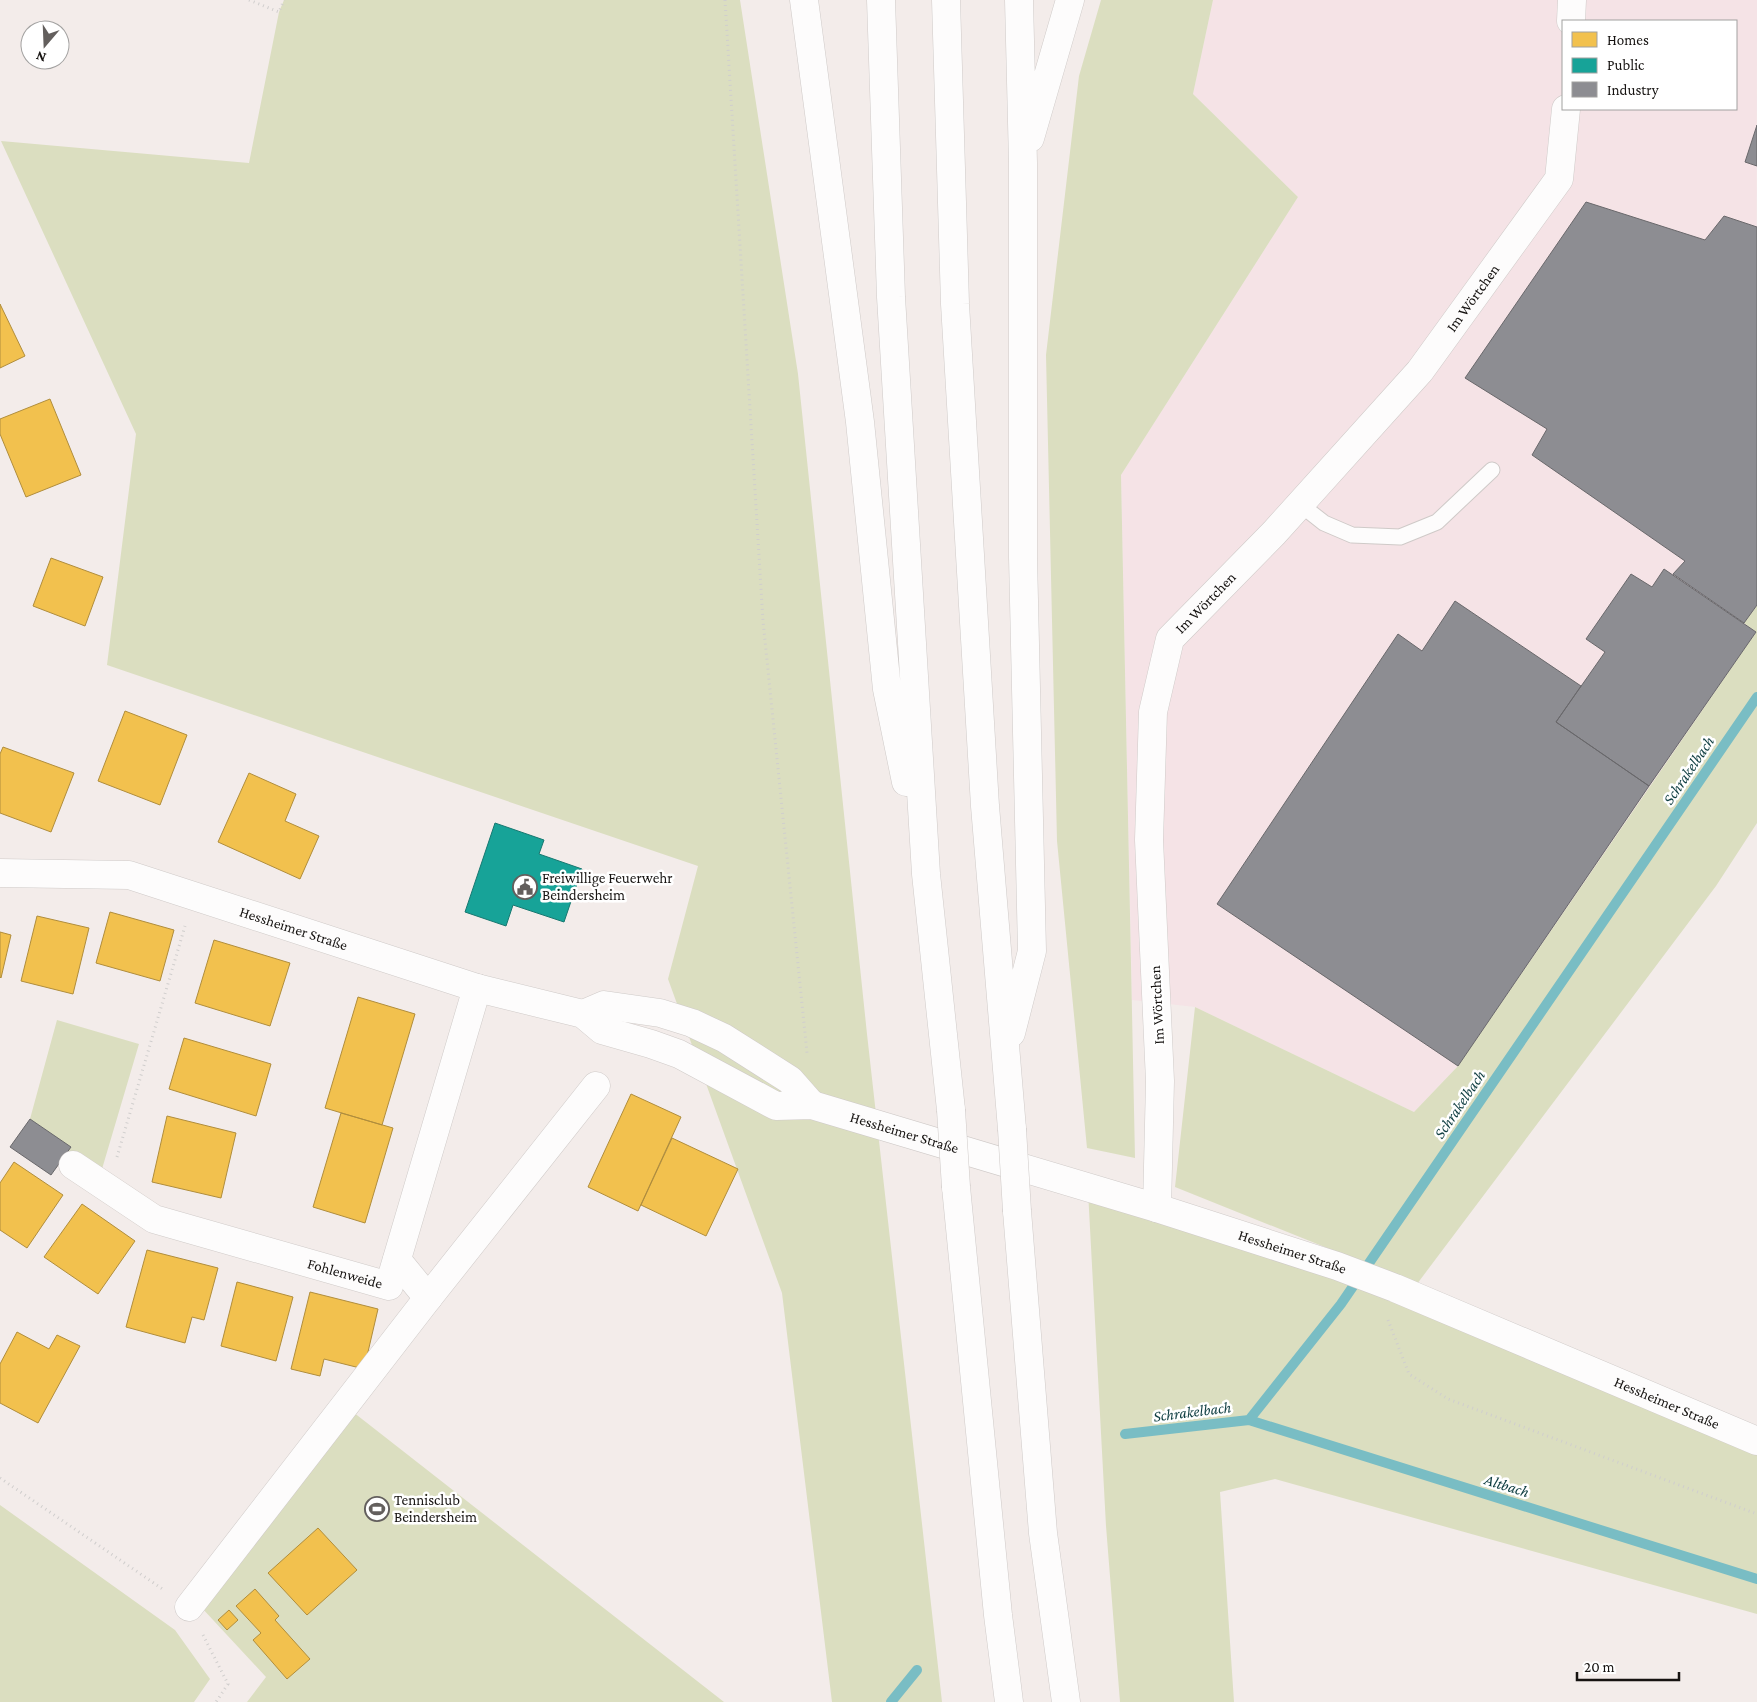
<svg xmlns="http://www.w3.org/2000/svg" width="1757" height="1702" viewBox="0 0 1757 1702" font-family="'Crimson Pro',serif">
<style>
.industrial{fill:#f5e3e6;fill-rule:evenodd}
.green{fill:#dbdec0}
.homes{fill:#f2c14e;stroke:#b08d3c}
.public{fill:#17a398;stroke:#177870}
.industry{fill:#8d8d92;stroke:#69686b}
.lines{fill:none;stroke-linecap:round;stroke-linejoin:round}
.stream{stroke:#79bdc4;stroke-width:10}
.lane-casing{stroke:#cfcac8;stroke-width:17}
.street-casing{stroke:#cfcac8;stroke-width:29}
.secondary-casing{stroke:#cfcac8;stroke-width:29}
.highway-casing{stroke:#cfcac8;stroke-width:29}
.path{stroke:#d0cecd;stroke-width:3;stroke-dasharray:1 4;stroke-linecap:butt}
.lane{stroke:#fdfcfc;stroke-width:15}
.street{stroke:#fdfcfc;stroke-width:28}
.secondary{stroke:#fdfcfc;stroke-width:28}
.highway{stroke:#fdfcfc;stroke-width:28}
.highway-bridge-casing{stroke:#cfcac8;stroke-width:29;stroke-linecap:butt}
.highway-bridge{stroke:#fdfcfc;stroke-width:28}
.labels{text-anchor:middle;stroke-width:5;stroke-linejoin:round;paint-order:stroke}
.street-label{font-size:15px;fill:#161311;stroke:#fff}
.poi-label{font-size:15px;fill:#161311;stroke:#fff;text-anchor:start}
.water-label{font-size:16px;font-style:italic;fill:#0e3d41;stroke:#fff}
</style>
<rect width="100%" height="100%" fill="#f3ecea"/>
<path class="industrial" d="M1213,0H1757L1756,632L1458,1066L1414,1112L1195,1007L1132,1000L1121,475L1298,197L1193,94ZM1563,21H1736V109H1563Z"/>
<path class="green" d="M284,0H740L798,374L867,1034L942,1702H832L782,1293L668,979L698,866L107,665L136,434L1,141L249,163L279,12Z
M1101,0H1213L1193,94L1298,197L1121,475L1135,1158L1087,1148L1057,841L1046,355L1079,76Z
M1757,605V823L1716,886L1417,1284L1175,1187L1195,1007L1414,1112L1458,1066L1756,632L1744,623Z
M57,1020L139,1044L102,1169L68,1151L70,1147L30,1119Z
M1088,1191L1216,1226L1757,1454V1614L1275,1479L1220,1492L1234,1702H1120L1106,1526Z
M353,1412L724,1702H247L266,1677L201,1607Z
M0,1505L175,1630L210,1679L194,1702H0Z"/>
<path class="homes" d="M0,304L25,356L0,368Z
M50,399L81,475L26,497L0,434V419Z
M51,558L103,577L85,626L33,606Z
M125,711L187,735L160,805L98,781Z
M3,747L74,773L51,832L0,813V754Z
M249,773L296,794L285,821L319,836L300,879L218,842Z
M110,912L174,930L160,981L96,963Z
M37,916L89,928L73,994L21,981Z
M0,932L11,935L1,978L0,977Z
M214,940L290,963L270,1026L195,1003Z
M358,997L415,1014L382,1125L325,1108Z
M184,1038L271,1064L256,1116L169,1089Z
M631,1094L681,1117L638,1211L588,1187Z
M341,1113L393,1128L365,1223L313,1207Z
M167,1116L236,1133L221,1198L152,1182Z
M672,1138L738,1169L706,1236L641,1205Z
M14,1162L63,1195L27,1248L0,1230V1183Z
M82,1204L135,1241L98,1294L44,1257Z
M147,1250L218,1268L204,1320L192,1317L185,1343L126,1327Z
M237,1282L293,1297L276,1361L221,1346Z
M310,1292L378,1309L364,1369L324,1359L320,1376L291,1369Z
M17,1332L49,1349L57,1335L80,1346L38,1423L0,1403V1364Z
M318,1528L357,1570L307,1615L268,1573Z
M255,1589L279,1616L275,1620L310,1659L287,1679L253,1640L261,1633L236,1606Z
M229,1610L238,1620L227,1630L218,1620Z"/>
<path class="public" d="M495,823L544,840L539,854L582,869L564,922L513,905L506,926L465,912Z"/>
<path class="industry" d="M1757,125V166L1745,162Z
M1586,202L1705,240L1724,216L1757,227V605L1744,623L1673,574L1685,561L1532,455L1547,429L1465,378Z
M1664,569L1756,632L1649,786L1556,722L1605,652L1586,639L1631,574L1652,587Z
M1455,601L1581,686L1556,722L1649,786L1458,1066L1217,904L1398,634L1422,651Z
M30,1119L71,1147L51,1175L10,1147Z"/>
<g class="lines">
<path class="stream" d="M1249,1420L1757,1579
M1125,1434L1249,1420L1341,1304L1757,697
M891,1702L917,1670"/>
<defs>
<path id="lane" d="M1300,504L1324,523L1352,535L1400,537L1437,522L1492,470"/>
<g id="street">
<path d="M1571,21L1572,0"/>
<path id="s1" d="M73,1165L154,1219L389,1286L477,988"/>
<path id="s2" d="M1157,1208L1160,1081L1149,840L1153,712L1170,639L1274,533L1420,371L1559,179L1566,109"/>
<path d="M397,1260L428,1298"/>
<path d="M189,1607L428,1298L596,1086"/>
</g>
<g id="secondary">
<path id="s3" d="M0,873L129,875L477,988L583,1014L602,1030L651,1044L679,1054L776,1106L812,1105L1157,1208L1337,1266L1395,1288L1757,1441"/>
<path d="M583,1014L604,1005L660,1013L692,1023L724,1038L790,1080L812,1105"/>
</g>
<path id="highway" d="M804,0L860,422L887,689L906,782
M881,0L891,297L926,874L951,1110
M946,0L955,304L985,806L1012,1129
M1030,138L1070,0
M1011,1033L1032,951L1023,557V163L1019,0
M956,1187L998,1615L1009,1702
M1017,1211L1043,1533L1066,1702"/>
</defs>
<use href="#lane" class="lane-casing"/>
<use href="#street" class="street-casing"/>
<use href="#secondary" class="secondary-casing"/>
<use href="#highway" class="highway-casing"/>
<path class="path" d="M249,0L279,12L284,0
M725,0L763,621L807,1053
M117,1157L185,926
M1388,1320L1409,1374L1448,1399L1757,1514
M0,1478L164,1590
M203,1635L228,1684L216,1702"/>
<use href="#lane" class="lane"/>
<use href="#street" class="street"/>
<use href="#secondary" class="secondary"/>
<use href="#highway" class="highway"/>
<defs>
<path id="highway-bridge" d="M951,1110L956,1187
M1012,1129L1017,1211"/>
</defs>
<use href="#highway-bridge" class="highway-bridge-casing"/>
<use href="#highway-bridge" class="highway-bridge"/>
</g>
<defs>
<symbol id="civic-ring" viewBox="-11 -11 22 22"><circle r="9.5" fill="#fff" stroke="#635f5d" stroke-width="1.5"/><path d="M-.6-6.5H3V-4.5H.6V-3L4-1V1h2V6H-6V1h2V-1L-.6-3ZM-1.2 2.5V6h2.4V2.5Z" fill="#635f5d"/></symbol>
<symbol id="stadium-ring" viewBox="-11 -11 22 22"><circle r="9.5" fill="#fff" stroke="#635f5d" stroke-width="1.5"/><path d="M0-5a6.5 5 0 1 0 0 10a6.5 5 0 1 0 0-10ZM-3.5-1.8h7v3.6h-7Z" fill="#635f5d"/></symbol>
</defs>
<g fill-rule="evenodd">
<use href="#civic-ring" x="511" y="873" width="28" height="28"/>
<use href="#stadium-ring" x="363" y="1495" width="28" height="28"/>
</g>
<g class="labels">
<g class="street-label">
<text dy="5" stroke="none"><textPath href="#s2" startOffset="1028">Im Wörtchen</textPath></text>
<text dy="5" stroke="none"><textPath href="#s2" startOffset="622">Im Wörtchen</textPath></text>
<text dy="5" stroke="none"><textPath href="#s3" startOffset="302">Hessheimer Straße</textPath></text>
<text transform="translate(1157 1005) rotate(-93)" y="5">Im Wörtchen</text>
<text dy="5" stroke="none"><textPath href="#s3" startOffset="952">Hessheimer Straße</textPath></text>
<text dy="5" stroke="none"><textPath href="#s3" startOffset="1358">Hessheimer Straße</textPath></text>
<text dy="5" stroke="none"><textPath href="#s1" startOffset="296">Fohlenweide</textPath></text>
<text dy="5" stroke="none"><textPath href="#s3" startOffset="1762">Hessheimer Straße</textPath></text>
</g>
<g class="poi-label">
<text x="542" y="883">Freiwillige Feuerwehr<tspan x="542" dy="17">Beindersheim</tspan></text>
<text x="394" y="1505">Tennisclub<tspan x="394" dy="17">Beindersheim</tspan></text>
</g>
<g class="water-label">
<text transform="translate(1688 770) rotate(-56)" y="6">Schrakelbach</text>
<text transform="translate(1459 1104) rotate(-56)" y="6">Schrakelbach</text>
<text transform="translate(1192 1411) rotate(-7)" y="6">Schrakelbach</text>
<text transform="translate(1507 1485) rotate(17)" y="6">Altbach</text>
</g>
</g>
<rect x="1562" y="20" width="175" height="90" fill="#ffffff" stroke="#a2a1a0"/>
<rect x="1572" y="32" width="25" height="15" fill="#f2c14e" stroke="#a2a1a0"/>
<text x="1607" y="45" font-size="15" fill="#161311">Homes</text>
<rect x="1572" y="58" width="25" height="15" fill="#17a398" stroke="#a2a1a0"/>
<text x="1607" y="70" font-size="15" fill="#161311">Public</text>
<rect x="1572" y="82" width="25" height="15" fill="#8d8d92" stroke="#a2a1a0"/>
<text x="1607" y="95" font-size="15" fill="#161311">Industry</text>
<g transform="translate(45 45) rotate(199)"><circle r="24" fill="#ffffff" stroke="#a2a1a0"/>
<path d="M0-4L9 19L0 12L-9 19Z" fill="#635f5d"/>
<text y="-8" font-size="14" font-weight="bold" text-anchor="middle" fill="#161311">N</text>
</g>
<path d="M1577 1672v8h102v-8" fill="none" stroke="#161311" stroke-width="2.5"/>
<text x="1584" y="1672" font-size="15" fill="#161311" stroke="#ffffff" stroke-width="4" paint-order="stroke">20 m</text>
</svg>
